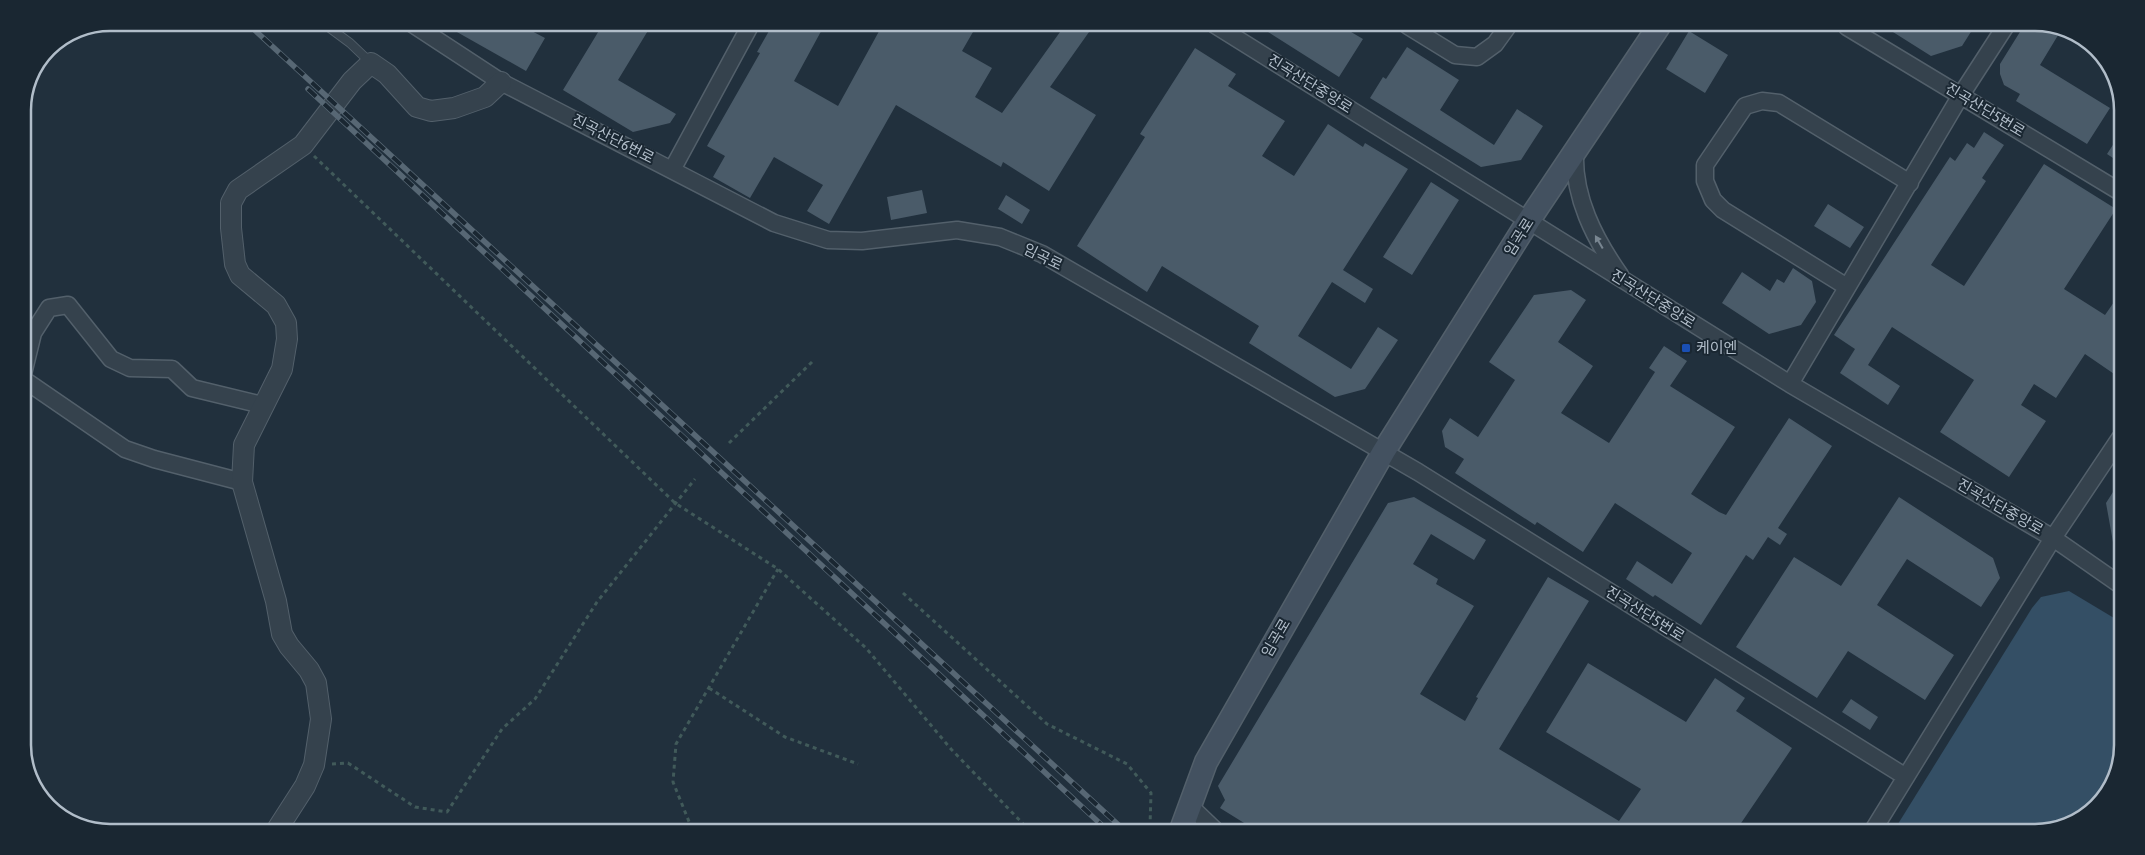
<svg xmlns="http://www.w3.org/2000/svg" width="2145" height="855" viewBox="0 0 2145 855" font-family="'Asap Condensed','Noto Sans KR',sans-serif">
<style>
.water{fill:#344f65}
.building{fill:#4a5b69}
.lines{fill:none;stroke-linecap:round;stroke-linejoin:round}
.service-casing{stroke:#53606b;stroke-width:10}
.minor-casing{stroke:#53606b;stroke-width:19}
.tertiary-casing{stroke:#53606b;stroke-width:22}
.secondary-casing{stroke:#53606b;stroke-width:25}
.path{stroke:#415a5a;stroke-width:3;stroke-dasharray:4 4;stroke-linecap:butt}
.service{stroke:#35424d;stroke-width:8}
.minor{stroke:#35424d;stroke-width:16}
.tertiary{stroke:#35424d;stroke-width:20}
.secondary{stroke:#435160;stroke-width:22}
.rail-casing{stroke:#576774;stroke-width:5.5}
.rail{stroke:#1a2732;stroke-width:4;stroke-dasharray:11;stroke-linecap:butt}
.oneway{fill:#798691}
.transit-dot{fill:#1a4fb4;stroke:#1a2732;stroke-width:2}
.labels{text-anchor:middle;stroke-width:4;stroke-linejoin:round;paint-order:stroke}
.street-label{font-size:15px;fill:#b1bdc9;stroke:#1a2732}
.poi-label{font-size:15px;fill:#b1bdc9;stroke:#1a2732;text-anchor:start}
.rim{fill:none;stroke:#b1bdc9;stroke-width:2.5}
</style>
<rect width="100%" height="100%" fill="#21303d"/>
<path class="water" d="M2069,591L2119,621L2118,773L2088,814L2035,832H1893L2032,608L2041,597Z"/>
<path class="building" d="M441,23L529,24L526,28L545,38L526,71Z
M603,24H652L618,80L676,114L670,123L633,132L563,90Z
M773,24H825L794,81L838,106L883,24L977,25L962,51L992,68L975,97L1002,113L1065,25H1094L1050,87L1096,115L1049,191L1003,162L1001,167L896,105L829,224L807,211L823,185L774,157L750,198L713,177L725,156L707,146L760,53L757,52Z
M1257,25L1341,26L1363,39L1339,77Z
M1885,27H1974L1962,46L1931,56Z
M2023,27H2063L2040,65L2110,108L2087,144L2016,101L2020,94L2004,85L2000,74V64Z
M1689,31L1728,55L1705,93L1666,69Z
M1407,47L1459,80L1440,110L1494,145L1517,109L1543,126L1521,160L1481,167L1370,98L1383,77L1386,79Z
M1195,48L1236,74L1228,86L1285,121L1262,156L1294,176L1328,124L1363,147L1365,143L1408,169L1343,270L1373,289L1365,303L1332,282L1298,336L1351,369L1378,327L1398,340L1365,389L1335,397L1249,343L1259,326L1162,266L1147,292L1077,246L1145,137L1140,134Z
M2122,131V164L2107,154Z
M1984,132L2004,145L1982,178L1986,181L1931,265L1964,286L2044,164L2116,209L2064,289L2105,315L2121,292L2120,378L2085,354L2056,398L2034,384L2021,405L2046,421L2009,477L1940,432L1974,380L1892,327L1868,365L1900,386L1888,405L1840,373L1855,349L1834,335L1950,157L1955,161L1967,143L1974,148Z
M1431,182L1459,200L1412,275L1383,257Z
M922,190L927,213L891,220L887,197Z
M1006,195L1030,210L1022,224L998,209Z
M1828,204L1864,227L1850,248L1814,226Z
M1793,268L1812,281L1816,302L1801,325L1769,334L1722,303L1742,272L1770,291L1777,279L1784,283Z
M1571,290L1586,300L1558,342L1593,366L1561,413L1609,443L1655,372L1649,368L1664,346L1687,361L1670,386L1735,427L1691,494L1719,512L1726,515L1789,418L1832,446L1778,528L1787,534L1780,545L1768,537L1753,560L1746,555L1701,625L1655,595L1653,597L1626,579L1637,561L1672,584L1692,553L1615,503L1583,552L1537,522L1535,525L1455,473L1464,459L1445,447L1442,431L1450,418L1478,437L1515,380L1489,362L1534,295Z
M2120,481L2119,542H2113L2106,503Z
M1414,497L1486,540L1474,560L1431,534L1413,564L1438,579L1436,584L1474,606L1420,694L1465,721L1478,698L1476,697L1548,577L1589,601L1499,749L1619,821L1641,789L1546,732L1588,663L1686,722L1715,678L1745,698L1736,711L1792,748L1735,832L1257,831L1220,808L1225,800L1218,786L1388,503Z
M1899,497L1993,558L2000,578L1981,607L1907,559L1877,605L1954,655L1925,700L1848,651L1817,698L1736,647L1794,557L1841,586Z
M1851,699L1878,717L1870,730L1842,712Z"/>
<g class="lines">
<defs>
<path id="service" d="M323,23L350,43L371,63"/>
<path id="minor" d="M411,23L501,82L774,223L828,240L862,241L957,230L1000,237L1042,254L1418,472L1906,777
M1215,25L1790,384L2053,538L2119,584
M1408,26L1455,55L1477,57L1495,44L1508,26
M1847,27L2122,193
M1575,151C1573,197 1594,238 1620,275
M672,170L751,24
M1847,287L1723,210L1713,200L1705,181V165L1745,106L1762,101L1779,103L1910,183
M23,374L33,333L49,308L68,305L111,359L130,368L172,369L192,388L262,405
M23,379L125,449L154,459L242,482
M1790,384L1961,95L2005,27
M1191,807L1215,830
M1872,832L2053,538L2120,438"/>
<path id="tertiary" d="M278,828L305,786L314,765L321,719L316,683L309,670L289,646L282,634L276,601L242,482L244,445L282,369L287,339L286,323L276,305L240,275L235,264L231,228V203L238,190L303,145L352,81L371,63L387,74L417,107L431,111L454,108L485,97L501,82"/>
<path id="secondary" d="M1181,830L1206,762L1384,451L1529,220L1659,26"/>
</defs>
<use href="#service" class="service-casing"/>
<use href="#minor" class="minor-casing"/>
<use href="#tertiary" class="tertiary-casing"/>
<use href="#secondary" class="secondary-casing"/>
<path class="path" d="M314,156L675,503L778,569L866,648L951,749L1029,830
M729,443L813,361
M903,593L1047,724L1127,764L1151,793L1150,826L1147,830
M709,688L785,737L858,764
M332,764L348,763L415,807L447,812L502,729L535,699L597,602L695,479
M692,829L673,782L676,744L778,569"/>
<use href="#service" class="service"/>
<use href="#minor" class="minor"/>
<use href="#tertiary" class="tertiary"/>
<use href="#secondary" class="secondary"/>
<defs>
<path id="rail" d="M247,23L1124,830
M308,89L1107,830"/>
</defs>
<use href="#rail" class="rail-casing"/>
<use href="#rail" class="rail"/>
</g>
<defs><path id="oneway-solid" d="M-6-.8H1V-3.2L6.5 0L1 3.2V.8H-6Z" transform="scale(1.25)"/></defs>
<use class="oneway" href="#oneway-solid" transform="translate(1599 242) rotate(-120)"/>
<rect class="transit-dot" x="1681" y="343" width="10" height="10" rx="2.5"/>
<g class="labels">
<g class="street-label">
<text transform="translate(1310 84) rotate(32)" y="5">진곡산단중앙로</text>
<text transform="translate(1985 110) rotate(31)" y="5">진곡산단5번로</text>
<text transform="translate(613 139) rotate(27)" y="5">진곡산단6번로</text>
<text transform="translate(1519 237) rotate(-58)" y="5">임곡로</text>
<text transform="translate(1043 257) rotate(26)" y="5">임곡로</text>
<text transform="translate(1653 299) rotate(32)" y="5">진곡산단중앙로</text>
<text transform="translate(2000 507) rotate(30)" y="5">진곡산단중앙로</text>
<text transform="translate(1645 614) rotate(32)" y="5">진곡산단5번로</text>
<text transform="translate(1276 638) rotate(-60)" y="5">임곡로</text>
</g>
<g class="poi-label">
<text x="1696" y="353">케이엔</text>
</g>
</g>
<path d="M0 0H2145V855H0ZM110 31H2035A79 79 0 0 1 2114 110V745A79 79 0 0 1 2035 824H110A79 79 0 0 1 31 745V110A79 79 0 0 1 110 31Z" fill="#1a2732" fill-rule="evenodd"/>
<path class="rim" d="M110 31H2035A79 79 0 0 1 2114 110V745A79 79 0 0 1 2035 824H110A79 79 0 0 1 31 745V110A79 79 0 0 1 110 31Z"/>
</svg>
